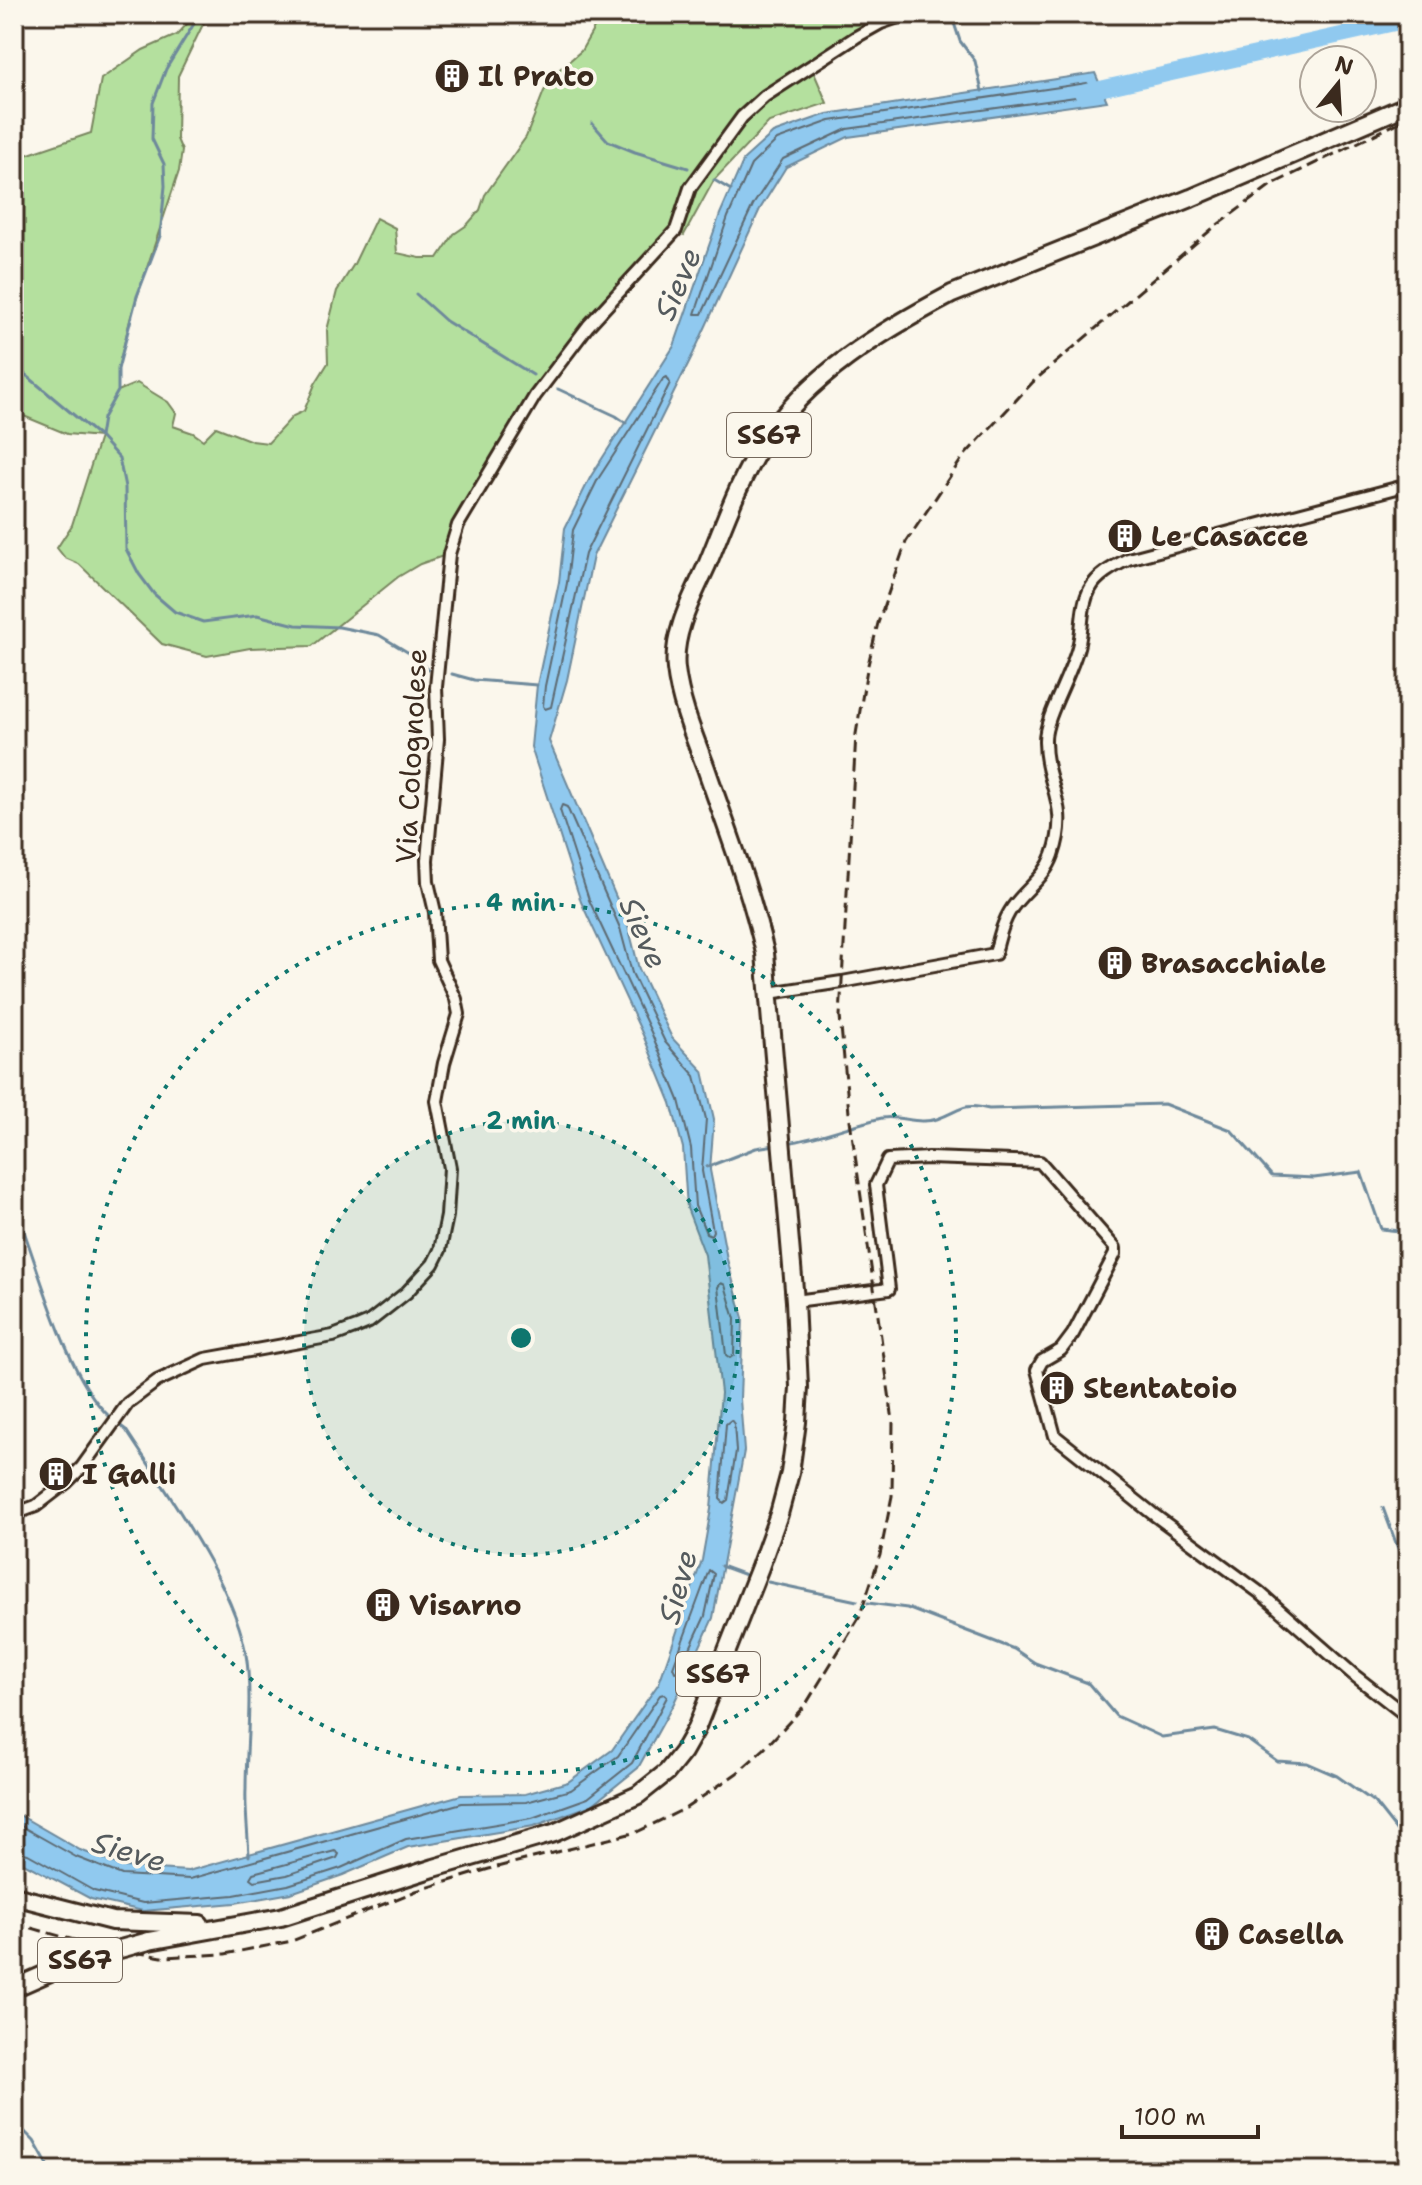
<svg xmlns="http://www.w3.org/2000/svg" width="1422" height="2185" viewBox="0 0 1422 2185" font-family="'Shantell Sans',sans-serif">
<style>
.green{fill:#b4e09e;stroke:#78855e;stroke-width:2}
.water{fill:#90c9ef;stroke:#6e899b;stroke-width:2}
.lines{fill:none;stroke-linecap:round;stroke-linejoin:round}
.shore{stroke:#5d6a72;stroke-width:2}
.stream{stroke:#6e899b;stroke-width:3}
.river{stroke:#90c9ef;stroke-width:16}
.minor-casing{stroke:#3b2a1e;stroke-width:16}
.primary-casing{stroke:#3b2a1e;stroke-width:22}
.minor{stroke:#fbf7ec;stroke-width:10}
.primary{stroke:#fbf7ec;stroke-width:16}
.rail{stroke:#3b2a1e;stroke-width:3;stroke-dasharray:12 6;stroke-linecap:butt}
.primary-bridge-casing{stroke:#3b2a1e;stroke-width:22;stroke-linecap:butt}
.primary-bridge{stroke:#fbf7ec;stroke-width:16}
.ring{fill:none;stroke:#0f766e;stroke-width:4;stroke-dasharray:4 8}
.labels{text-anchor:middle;stroke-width:7;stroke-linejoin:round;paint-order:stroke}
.shield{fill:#fbf7ec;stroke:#75685c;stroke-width:2}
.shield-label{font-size:26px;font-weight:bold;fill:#3b2a1e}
.poi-label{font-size:28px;font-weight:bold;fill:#3b2a1e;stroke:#fbf7ec;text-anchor:start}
.street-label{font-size:28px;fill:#3b2a1e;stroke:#fbf7ec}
.water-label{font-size:30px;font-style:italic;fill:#545a5d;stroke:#fbf7ec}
.centre{fill:#0f766e;stroke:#fbf7ec;stroke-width:4}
.ring-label{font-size:24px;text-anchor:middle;font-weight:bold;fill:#0f766e;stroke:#fbf7ec;stroke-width:7;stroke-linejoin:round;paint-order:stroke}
</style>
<rect width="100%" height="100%" fill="#fbf7ec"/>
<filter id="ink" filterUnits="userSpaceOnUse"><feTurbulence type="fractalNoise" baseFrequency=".0125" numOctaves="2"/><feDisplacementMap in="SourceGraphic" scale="16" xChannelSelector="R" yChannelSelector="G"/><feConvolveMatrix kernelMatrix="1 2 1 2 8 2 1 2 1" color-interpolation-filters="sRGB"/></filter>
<g filter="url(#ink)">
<path class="green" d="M191,14H208L178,76L177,139L182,151L179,171L131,316L118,369V391L137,383L168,402L176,413L173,426L193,433L203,440L216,427L252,441L268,443L293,416L304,411L315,384L328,363L327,330L337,291L354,264L376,218L395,228L397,253L420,258H438L454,234L467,225L480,210L485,195L526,137L544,91L560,69L581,51L602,14H907L811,66L827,103L769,122L714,180L684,235L675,231L535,396L458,525L449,554L420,564L398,577L312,646L250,648L207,656L162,644L79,564L65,558L57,548L72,525L100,437L67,434L14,412V159L91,133L101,79L143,50L177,35L188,23Z"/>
<path class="water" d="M1095,73L1107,101L848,137L786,167L760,209L693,354L593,556L567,680L549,741L628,925L639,969L672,1038L703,1071L714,1119L710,1170L727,1259L743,1318L740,1399L744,1451L713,1618L674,1703L638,1768L592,1805L534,1826L408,1847L343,1875L291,1893L235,1903L143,1911L91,1899L14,1858V1812L80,1850L125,1867L188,1871L461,1795L525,1794L568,1782L612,1750L659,1683L702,1560L711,1509L721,1393L705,1255L687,1208L683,1148L671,1103L643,1035L581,902L531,747L537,685L559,582L565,528L591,476L674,346L720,214L744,159L773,133L827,114Z"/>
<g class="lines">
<path class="shore" d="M1087,83L1093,90L1090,95L847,129L783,159L753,205L702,314H695L728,217L751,165L777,140L830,121Z
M667,377L670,383L585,554L551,707L545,709L543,706L545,686L567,583L573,530L598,479L663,379Z
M562,805L567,807L620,928L632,973L665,1042L695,1076L706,1119L702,1171L713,1231L711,1235L706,1233L695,1206L691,1148L679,1100L651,1032L589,900L560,810Z
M721,1283L725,1285L735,1319L734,1355L730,1358L726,1355L718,1287Z
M731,1420L734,1424L736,1451L728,1500L724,1503L720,1499L726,1424Z
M709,1570L714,1574L705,1616L680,1670L675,1672L673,1667Z
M14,1822L76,1857L122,1875L190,1879L462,1803L526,1802L571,1790L618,1756L660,1695L664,1694L667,1697L632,1763L588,1798L532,1818L406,1839L341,1868L288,1885L234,1895L143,1903L94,1891L28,1854L14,1851
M335,1851L339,1854L337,1858L287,1875L254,1881L250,1878L253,1873Z"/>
<path class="stream" d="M200,14L166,69L153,103L152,139L164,164L165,186L160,236L137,296L118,369V391L103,418L100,437L119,458L125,487L126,549L139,574L154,594L175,612L203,622L257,615L296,625L339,627L379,635L414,656L428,670
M951,14L960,41L975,61L982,91
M592,123L608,141L635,152L688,168
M714,180L731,190
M416,294L446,321L533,375
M26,375L100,437
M558,389L616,416L626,423
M452,674L474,680L537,685
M787,1143C820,1138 850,1125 882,1118C900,1115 918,1125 937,1119C961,1111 961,1102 989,1109L1164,1104L1231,1130L1272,1176L1314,1178L1361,1172L1381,1229L1408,1232
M707,1167L756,1148L775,1145
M14,1204C37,1261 65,1376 109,1416
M118,1424L126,1430C166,1492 238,1588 247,1661C252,1703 246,1746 246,1789C245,1811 248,1833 249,1856
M1383,1508L1408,1575
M721,1566L748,1576
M768,1582L857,1601
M868,1603L907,1608L1014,1649L1035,1663L1088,1683L1116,1716L1162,1737L1215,1730L1248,1740L1277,1761L1307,1763L1337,1776L1374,1802L1408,1845
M14,2121L34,2141L51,2171"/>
<path class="river" d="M1082,93L1408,20"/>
<defs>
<path id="minor" d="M769,993L842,982L995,954C999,938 1003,921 1012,908C1025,889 1045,878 1053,855C1071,803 1045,787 1045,741C1044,718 1074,670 1079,643C1083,625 1081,605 1090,589C1097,575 1115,566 1128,559L1408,485
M795,1301L889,1289L876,1185L888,1160L929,1158L1040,1162L1115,1248V1254L1073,1334L1061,1350L1042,1361L1037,1370L1055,1436L1153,1514L1259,1592L1354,1675L1408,1717
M14,1514L36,1506L66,1483L82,1467L128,1403L157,1381L205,1359L333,1336L357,1327L369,1322L406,1293L433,1264L440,1250L447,1216L450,1168L437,1101L444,1063L459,1014L456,999L438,960L435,912L428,882L427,860L438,739L436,687L449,554L458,525L535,396L588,326L676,230L690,188L742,117L765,96L856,37L881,23L907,14"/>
<path id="primary" d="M14,1896L112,1921L200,1924
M149,1941L281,1917L434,1868L554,1833L638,1795L667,1772L683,1752L696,1729L760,1567L779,1514L790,1473L797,1422L799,1387L795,1301L765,953C751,890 727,829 706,768C694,736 680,703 676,669C672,633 693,596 707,565C724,524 739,480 763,443C808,375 882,331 952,294L1191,198L1408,105"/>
</defs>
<use href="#minor" class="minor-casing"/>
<use href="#primary" class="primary-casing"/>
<use href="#minor" class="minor"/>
<use href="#primary" class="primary"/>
<path class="rail" d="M14,1923L88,1944
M134,1952L162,1957L225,1954L292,1941L416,1891L489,1869L637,1832L686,1808L737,1773L764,1749L806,1704L859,1618L880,1555L892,1496L893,1421L849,1113L840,1016L856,734L867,669L878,623L906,542L963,457L1033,382L1212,229L1271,185L1408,118"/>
<defs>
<path id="primary-bridge" d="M14,1988L73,1962L149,1941"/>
</defs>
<use href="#primary-bridge" class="primary-bridge-casing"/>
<use href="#primary-bridge" class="primary-bridge"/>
</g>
</g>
<circle cx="521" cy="1338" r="217" fill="#0f766e" fill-opacity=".12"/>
<g class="ring">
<circle cx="521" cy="1338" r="217"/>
<circle cx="521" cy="1338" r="435"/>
</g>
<defs>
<symbol id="building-disc" viewBox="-11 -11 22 22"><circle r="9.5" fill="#3b2a1e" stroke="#fbf7ec"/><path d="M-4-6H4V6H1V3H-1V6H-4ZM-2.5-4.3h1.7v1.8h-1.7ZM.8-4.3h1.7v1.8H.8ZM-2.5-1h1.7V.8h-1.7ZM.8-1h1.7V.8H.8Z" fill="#fff"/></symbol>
</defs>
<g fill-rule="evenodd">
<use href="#building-disc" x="432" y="56" width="40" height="40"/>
<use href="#building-disc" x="1105" y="516" width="40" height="40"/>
<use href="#building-disc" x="1095" y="943" width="40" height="40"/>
<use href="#building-disc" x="1037" y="1368" width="40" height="40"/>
<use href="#building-disc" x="36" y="1454" width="40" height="40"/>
<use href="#building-disc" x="363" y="1585" width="40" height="40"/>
<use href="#building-disc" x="1192" y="1914" width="40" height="40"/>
</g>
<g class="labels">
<g class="shield">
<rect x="727" y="413" width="84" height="44" rx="6"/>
<rect x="676" y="1652" width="84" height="44" rx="6"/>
<rect x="38" y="1938" width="84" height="44" rx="6"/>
</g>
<g class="shield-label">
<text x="769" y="444">SS67</text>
<text x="718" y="1683">SS67</text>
<text x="80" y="1969">SS67</text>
</g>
<g class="poi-label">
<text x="478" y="86">Il Prato</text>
<text x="1151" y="546">Le Casacce</text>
<text x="1141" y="973">Brasacchiale</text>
<text x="1083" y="1398">Stentatoio</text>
<text x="82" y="1484">I Galli</text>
<text x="409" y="1615">Visarno</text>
<text x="1238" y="1944">Casella</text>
</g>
<g class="street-label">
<text transform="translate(411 756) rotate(-87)" y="10">Via Colognolese</text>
</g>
<g class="water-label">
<text transform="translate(678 284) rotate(-67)" y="10">Sieve</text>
<text transform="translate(643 933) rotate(66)" y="10">Sieve</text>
<text transform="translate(678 1587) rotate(-75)" y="10">Sieve</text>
<text transform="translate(129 1852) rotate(17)" y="10">Sieve</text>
</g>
</g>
<circle cx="521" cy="1338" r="12" class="centre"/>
<g class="ring-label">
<text x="521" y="911">4 min</text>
<text x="521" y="1129">2 min</text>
</g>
<rect width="1422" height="2185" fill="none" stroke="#fbf7ec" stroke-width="48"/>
<rect x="24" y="24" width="1374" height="2137" fill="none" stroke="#3b2a1e" stroke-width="3" filter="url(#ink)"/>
<g transform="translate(1338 84) rotate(18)"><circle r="38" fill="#fbf7ec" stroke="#aea59a" stroke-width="2"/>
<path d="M0-6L14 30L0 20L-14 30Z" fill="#3b2a1e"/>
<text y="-12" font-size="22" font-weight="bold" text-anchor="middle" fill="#3b2a1e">N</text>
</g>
<path d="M1122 2125v12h136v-12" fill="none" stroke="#3b2a1e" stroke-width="4"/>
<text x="1134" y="2125" font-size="24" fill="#3b2a1e" stroke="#fbf7ec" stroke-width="6" paint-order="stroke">100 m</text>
</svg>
